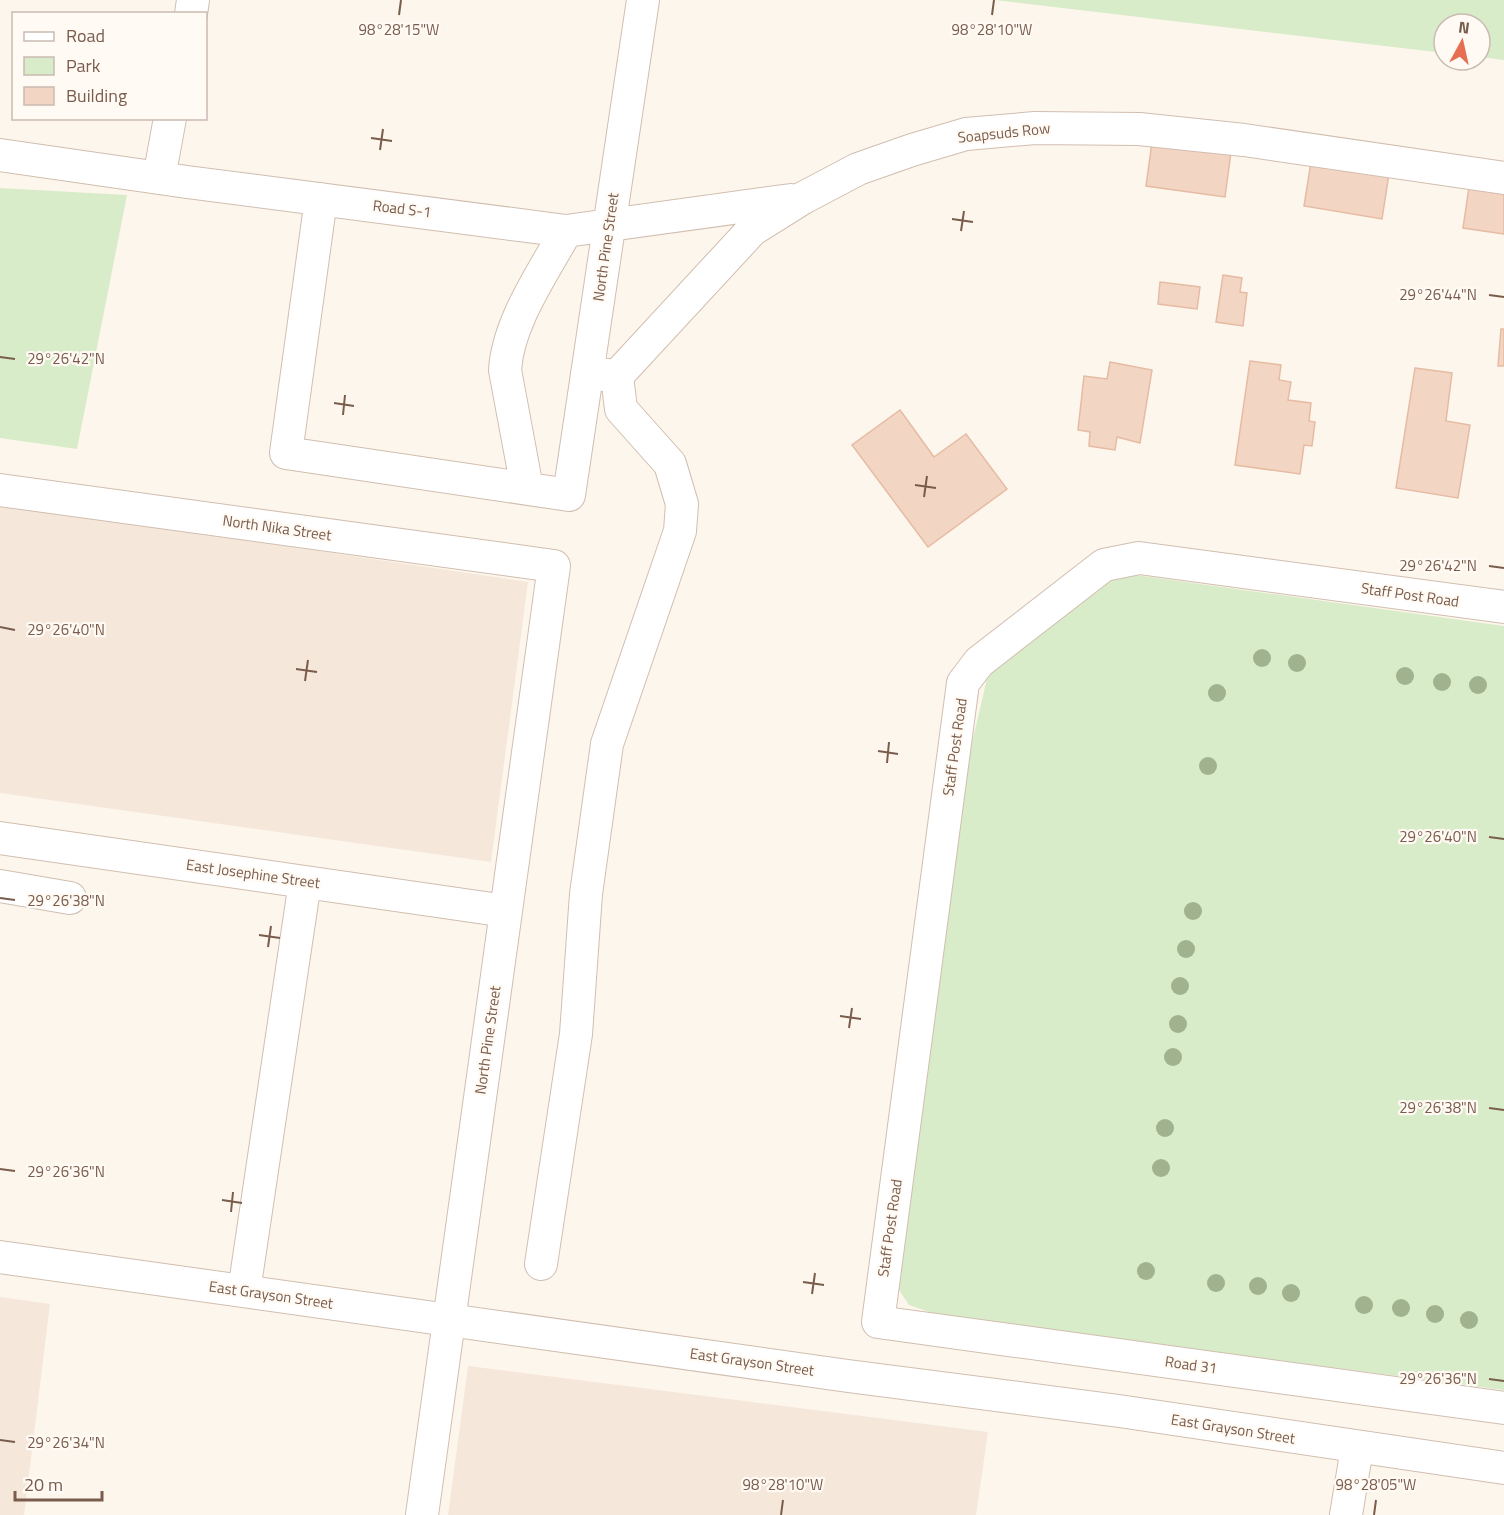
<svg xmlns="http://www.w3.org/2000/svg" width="1504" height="1515" viewBox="0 0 1504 1515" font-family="'Titillium Web',sans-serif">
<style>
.residential{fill:#f5e8da}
.green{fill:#d8ecc9}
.building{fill:#f3d5c3;stroke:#e6bba3;stroke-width:1.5}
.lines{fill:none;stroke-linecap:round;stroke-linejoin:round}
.minor-casing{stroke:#d1beb0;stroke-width:34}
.minor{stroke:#fff;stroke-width:32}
.tree{fill:#a0b28e}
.ticks{fill:none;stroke:#7a5c4d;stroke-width:2}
.labels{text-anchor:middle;stroke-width:4.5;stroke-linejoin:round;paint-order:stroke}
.street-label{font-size:15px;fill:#7a5c4d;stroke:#fffaf3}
.ticks-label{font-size:15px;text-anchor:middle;fill:#7a5c4d;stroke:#fffaf3;stroke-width:4.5;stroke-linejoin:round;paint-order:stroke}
</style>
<rect width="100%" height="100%" fill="#fdf6ec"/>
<path class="residential" d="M0,504L528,582L491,862L0,793Z
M0,1297L50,1304L24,1515H0Z
M468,1366L988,1432L976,1515H448Z"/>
<path class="green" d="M995,0H1504V60L1480,57V24H1444V53Z
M0,188L127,195L77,449L0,438Z
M1121,573L1504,626V1390L941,1316L909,1305L899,1290L964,777L989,670Z"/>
<path class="building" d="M1152,142L1231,152L1225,197L1146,186Z
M1311,162L1389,174L1382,219L1304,206Z
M1469,187L1504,191V234L1463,228Z
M1223,275L1242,278L1240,292L1247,293L1243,326L1216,322Z
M1160,282L1200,287L1197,309L1158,304Z
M1501,329H1504V366H1498Z
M1250,361L1281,365L1279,380L1291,382L1288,400L1311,403L1309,421L1315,422L1312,446L1304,445L1300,474L1235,465Z
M1110,362L1152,370L1140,443L1117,437L1115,450L1089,446L1090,432L1078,430L1084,376L1107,379Z
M1415,368L1452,373L1446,421L1470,425L1458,498L1396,488Z
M900,410L934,457L966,434L1007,489L928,547L852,445Z"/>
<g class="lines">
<defs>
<path id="minor" d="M191,14L193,0
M0,155L187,182L566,231L791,200
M159,178L170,118
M321,199L286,453L569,495L643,0
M587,373L617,376L752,230L803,198L858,169L912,150L966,134L1035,128L1139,129L1244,140L1504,178
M527,488L505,370C508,322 543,273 566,231
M0,490L554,566L422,1515
M1504,607L1139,558L1104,565L979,662L963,683L878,1322L1504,1408
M0,838L506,911
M0,886L70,898
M0,1257L848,1376L1119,1411L1504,1468
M541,1264L576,1034L586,894L607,744L680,531L682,504L670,464L621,409L617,376
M244,1291L305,882
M1346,1515L1357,1448"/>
</defs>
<use href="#minor" class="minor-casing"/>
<use href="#minor" class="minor"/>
</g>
<g class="tree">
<circle cx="1262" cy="658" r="9"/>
<circle cx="1297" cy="663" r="9"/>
<circle cx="1405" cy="676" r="9"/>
<circle cx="1442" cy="682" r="9"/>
<circle cx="1478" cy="685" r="9"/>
<circle cx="1217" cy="693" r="9"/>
<circle cx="1208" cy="766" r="9"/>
<circle cx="1193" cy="911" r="9"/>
<circle cx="1186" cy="949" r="9"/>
<circle cx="1180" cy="986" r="9"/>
<circle cx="1178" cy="1024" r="9"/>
<circle cx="1173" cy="1057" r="9"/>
<circle cx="1165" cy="1128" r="9"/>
<circle cx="1161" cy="1168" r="9"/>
<circle cx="1146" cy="1271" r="9"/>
<circle cx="1216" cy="1283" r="9"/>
<circle cx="1258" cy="1286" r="9"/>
<circle cx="1291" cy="1293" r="9"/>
<circle cx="1364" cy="1305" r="9"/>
<circle cx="1401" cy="1308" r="9"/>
<circle cx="1435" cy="1314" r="9"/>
<circle cx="1469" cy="1320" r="9"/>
</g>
<path class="ticks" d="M399,15L401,0M992,15L994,0M371,138L392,141M380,150L383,129M952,219L973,222M961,231L964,211M1489,295L1504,297M0,357L15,359M334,403L354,406M343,415L345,395M915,485L936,488M924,497L927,476M1489,566L1504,568M0,627L15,630M296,669L317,672M305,681L308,660M878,751L898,754M887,763L889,742M1489,837L1504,839M0,898L15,900M259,935L280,938M268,947L271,926M840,1016L861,1019M849,1028L852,1008M1489,1108L1504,1110M0,1169L15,1171M222,1200L242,1203M231,1212L233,1192M803,1282L824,1285M812,1294L815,1273M1489,1379L1504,1381M0,1440L15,1442M781,1515L783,1500M1374,1515L1376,1500"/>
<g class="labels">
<g class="street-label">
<text transform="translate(1004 133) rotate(-6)" y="5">Soapsuds Row</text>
<text transform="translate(402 209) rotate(7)" y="5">Road S-1</text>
<text transform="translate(606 247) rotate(-82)" y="5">North Pine Street</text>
<text transform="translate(277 528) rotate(8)" y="5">North Nika Street</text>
<text transform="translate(1410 595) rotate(8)" y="5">Staff Post Road</text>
<text transform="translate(955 747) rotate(-82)" y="5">Staff Post Road</text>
<text transform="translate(253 874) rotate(8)" y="5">East Josephine Street</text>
<text transform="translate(488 1040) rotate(-82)" y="5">North Pine Street</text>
<text transform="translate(890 1228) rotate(-82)" y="5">Staff Post Road</text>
<text transform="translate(271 1295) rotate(8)" y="5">East Grayson Street</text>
<text transform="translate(752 1362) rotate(8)" y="5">East Grayson Street</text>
<text transform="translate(1191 1365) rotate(8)" y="5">Road 31</text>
<text transform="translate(1233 1429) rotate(9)" y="5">East Grayson Street</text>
</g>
</g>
<g class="ticks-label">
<text x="399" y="35">98°28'15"W</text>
<text x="992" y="35">98°28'10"W</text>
<text x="1438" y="300">29°26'44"N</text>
<text x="66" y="364">29°26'42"N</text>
<text x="1438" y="571">29°26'42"N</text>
<text x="66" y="635">29°26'40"N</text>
<text x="1438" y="842">29°26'40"N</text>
<text x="66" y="906">29°26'38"N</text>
<text x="1438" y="1113">29°26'38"N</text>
<text x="66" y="1177">29°26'36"N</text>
<text x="1438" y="1384">29°26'36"N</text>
<text x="66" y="1448">29°26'34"N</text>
<text x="783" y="1490">98°28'10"W</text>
<text x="1376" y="1490">98°28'05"W</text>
</g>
<rect x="12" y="12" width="195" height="108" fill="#fffaf3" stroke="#cabbb1" stroke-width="1.5"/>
<rect x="24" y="32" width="30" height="9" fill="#ffffff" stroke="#cabbb1" stroke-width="1.5"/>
<text x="66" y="42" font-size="18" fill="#7a5c4d">Road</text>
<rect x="24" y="57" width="30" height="18" fill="#d8ecc9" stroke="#cabbb1" stroke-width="1.5"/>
<text x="66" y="72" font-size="18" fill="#7a5c4d">Park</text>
<rect x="24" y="87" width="30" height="18" fill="#f3d5c3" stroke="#cabbb1" stroke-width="1.5"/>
<text x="66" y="102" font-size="18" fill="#7a5c4d">Building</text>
<g transform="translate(1462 42) rotate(8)"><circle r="28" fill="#fffaf3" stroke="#cabbb1" stroke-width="1.5"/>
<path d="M0-4.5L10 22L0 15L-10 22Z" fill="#e76f51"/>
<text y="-9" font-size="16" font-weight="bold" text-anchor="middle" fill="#7a5c4d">N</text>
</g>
<path d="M15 1491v9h87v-9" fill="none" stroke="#7a5c4d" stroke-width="3"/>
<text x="24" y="1491" font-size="18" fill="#7a5c4d" stroke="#fffaf3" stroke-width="4.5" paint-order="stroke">20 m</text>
</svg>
